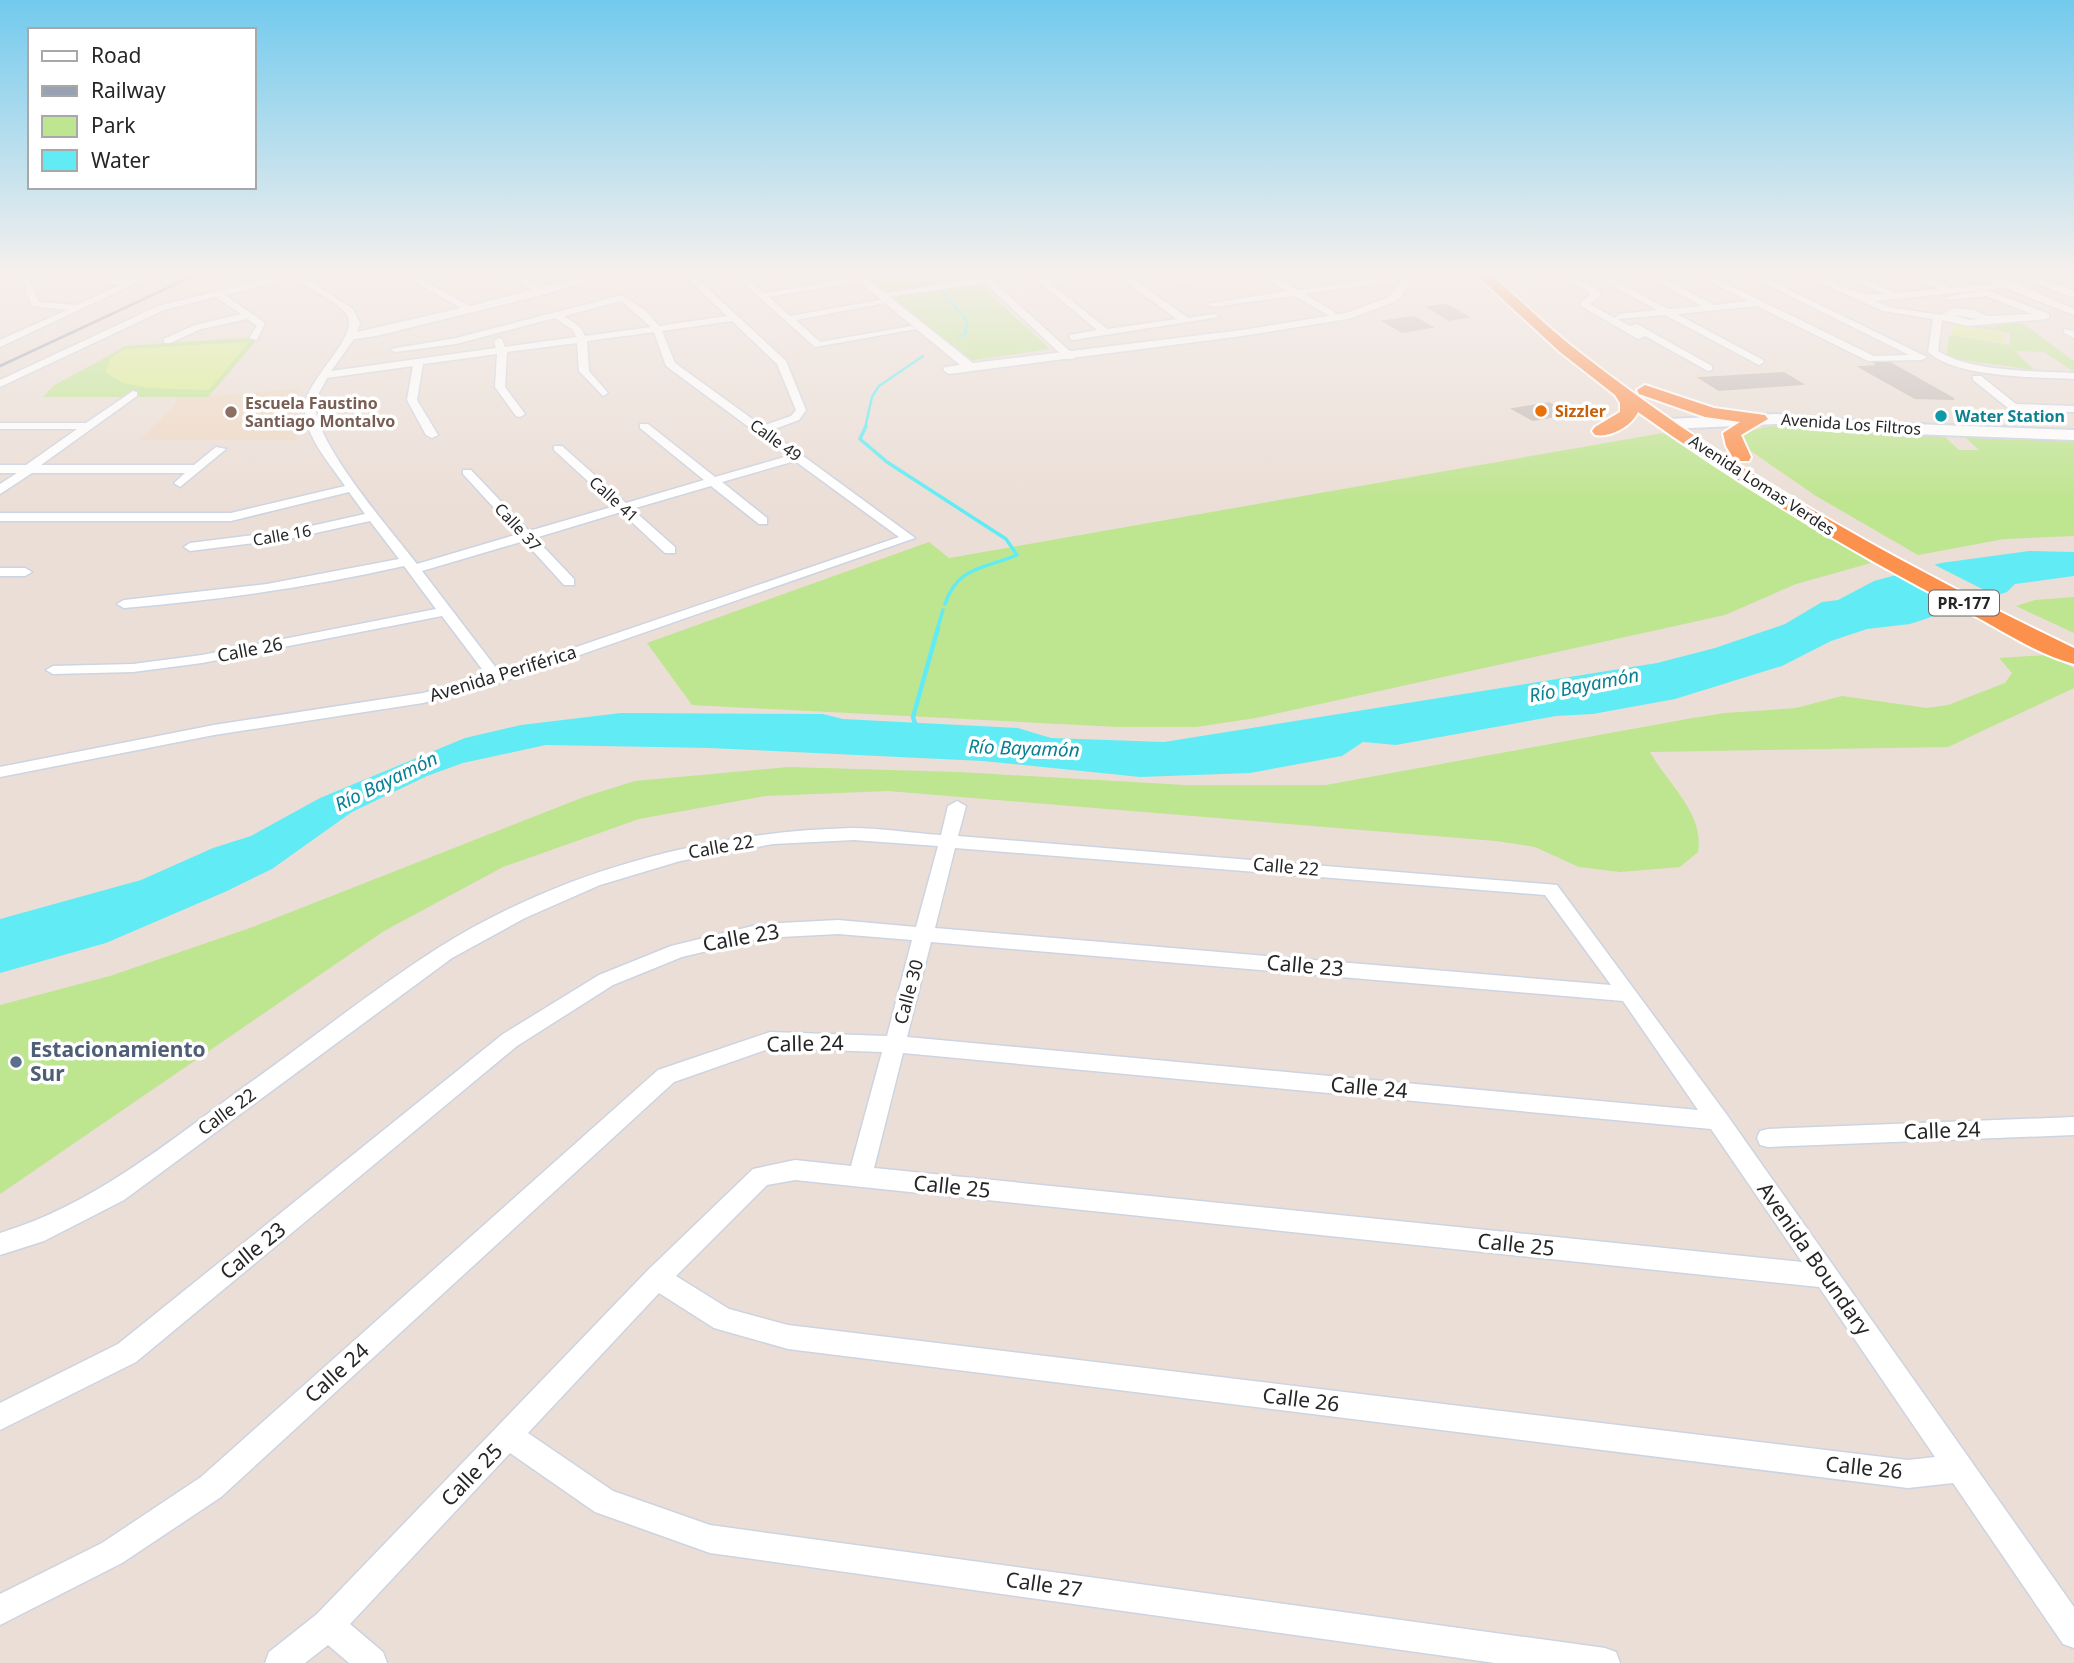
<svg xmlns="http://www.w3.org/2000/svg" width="2074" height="1663" viewBox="0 0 2074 1663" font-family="'Noto Sans',sans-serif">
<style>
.education{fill:#eed8c4}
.green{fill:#bee58f}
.pitch{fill:#d8ee89}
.water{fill:#61ecf5}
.pier{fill:#ebded6}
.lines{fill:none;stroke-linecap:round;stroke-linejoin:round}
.stream-far2{stroke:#61ecf5;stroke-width:2.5}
.stream-far1{stroke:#61ecf5;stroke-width:3.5}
.stream{stroke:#61ecf5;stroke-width:4.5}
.building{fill:#c5bbb7;stroke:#c5bab1;stroke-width:2}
.minor-casing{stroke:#ccd4e1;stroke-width:3}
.tertiary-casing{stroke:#ccd4e1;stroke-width:3}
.secondary-casing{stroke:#ccd4e1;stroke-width:4}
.trunk-casing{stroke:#fff;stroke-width:4}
.minor{fill:#fff;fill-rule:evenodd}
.tertiary{fill:#fff;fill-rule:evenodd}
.secondary{fill:#fff;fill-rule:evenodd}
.trunk{fill:#fc914e;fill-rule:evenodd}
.rail{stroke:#99a2b3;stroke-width:2.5}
.food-dot{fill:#e8710a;stroke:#fff;stroke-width:2.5}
.education-dot{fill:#8d6e63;stroke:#fff;stroke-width:2.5}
.culture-dot{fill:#0f9aa8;stroke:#fff;stroke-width:2.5}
.service-dot{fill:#5c6f8a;stroke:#fff;stroke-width:2.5}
.labels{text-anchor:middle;stroke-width:7;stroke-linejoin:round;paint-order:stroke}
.far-education-label{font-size:16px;font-weight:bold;fill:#785e54;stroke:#fff;text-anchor:start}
.far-food-label{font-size:16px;font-weight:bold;fill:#c56008;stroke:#fff;text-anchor:start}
.far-culture-label{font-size:16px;font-weight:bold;fill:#0d838f;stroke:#fff;text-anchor:start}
.far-street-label{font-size:16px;fill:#262626;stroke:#fff}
.shield{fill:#fff;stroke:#676767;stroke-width:2}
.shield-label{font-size:16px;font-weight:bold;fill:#262626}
.street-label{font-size:18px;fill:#262626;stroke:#fff}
.water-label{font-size:19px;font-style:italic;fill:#078194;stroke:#fff}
.near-street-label{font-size:21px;fill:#262626;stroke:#fff}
.near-service-label{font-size:21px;font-weight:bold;fill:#4e5e75;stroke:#fff;text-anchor:start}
</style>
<rect width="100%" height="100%" fill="#ebded6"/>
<path class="education" d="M299,389L292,418L297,440H139L172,409L177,398Z"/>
<path class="green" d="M856,271H965L1050,349L967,361Z
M2005,321L2025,325L2074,361V372L2044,352L2015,351L2034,370L1956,359L1947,355L1949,335L2010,345V333L1965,326L1993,327Z
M259,337L208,397H43L53,386L126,346Z
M1771,426L1945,437L1959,450H1979L1966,438L2074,441V536L2004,539L1918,555L1816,496L1745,447L1741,438L1746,431Z
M1663,433L1871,563L1796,584L1725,615L1256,718L1196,727H1118L692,705L647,643L929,542L949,558Z
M2074,597V633L2016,606L2035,600Z
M2047,655L2074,668V688L1948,747L1650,752C1667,783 1705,814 1698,852L1680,867L1620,872L1579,867L1535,847L1496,841L888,791L766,796L639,819L503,867L384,931L0,1194V1005L110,976L250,928L584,797L635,781L788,767L959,772L1185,785H1326L1687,719L1725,713L1796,708L1842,696L1927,708L1948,705L2005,683L2012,673L1999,658Z"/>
<path class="pitch" d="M1953,325L2004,333V343L1952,335Z
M249,342L209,390L148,388L123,383L108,374L106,370L111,358L125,349Z"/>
<path class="water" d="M2029,551L2074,552V576L2015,584L2007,592L1910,624L1867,629L1831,641L1782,666L1675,699L1593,714L1556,716L1396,745L1363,742L1342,756L1250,773L1140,777L983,761L709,748L546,745L463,763L427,776L352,812L272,869L227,891L106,943L0,973V919L141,880L213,848L251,836L320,798L465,738L521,725L621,713L823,714L843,719L1018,728L1051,738L1164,742L1657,663L1715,648L1785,624L1822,602L1838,600L1874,581L1941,563Z"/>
<path class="pier" d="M1929,562L2000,598L1984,604L1912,567Z"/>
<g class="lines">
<path class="stream-far2" d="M918,271L932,283
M941,290L967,321L965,334L959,337
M865,428L872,397L879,386L923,356"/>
<path class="stream-far1" d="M866,426L860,439L887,462L1006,539L1017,555C984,569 958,566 945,604
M937,630L943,610"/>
<path class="stream" d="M916,727L913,717L938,628"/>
</g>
<path class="building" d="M1447,305L1468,317L1449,320L1428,307Z
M1414,317L1432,327L1402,332L1384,321Z
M1875,363H1890L1954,399L1915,398L1860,367L1877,366Z
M1784,373L1802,384L1719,390L1700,378Z
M1549,403L1568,414L1533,420L1513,409Z"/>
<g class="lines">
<defs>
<path id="minor" d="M103,271H111L115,278L127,282L151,271H162L0,347V340L67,310L32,306L21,276L28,278L39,302L77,305L120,285L108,282Z
M284,271L298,273L353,309L360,323L357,332L461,308L396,271H406L470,306L532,290L498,271H509L541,288L606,271L613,273L546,294L376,336L354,339L331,371L496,348L494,341L499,338L502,339L505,347L576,337L573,330L555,318L456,344L395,352L390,349L456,338L622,295L645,310L659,326L727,316L680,271H689L786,361L806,410L799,420L769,431L915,538L502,682L423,703L214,735L0,777V767L214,725L423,693L488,677L442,616L202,663L133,672L53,674L46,670L53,666L133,664L202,655L436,609L404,566C312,587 219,600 124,608L117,604L124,600L267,584L399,559L370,521L293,538L190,551L184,547L190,543L293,530L365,514L349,492L231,521H0V513H231L345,486C329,462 303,435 305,405C307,379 360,336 347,315C340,303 306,286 293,278L225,295L265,323L257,340L249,338L257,326L247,319L201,329L170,343H164V339L195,325L241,314L216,297L164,310L0,387V380L158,306L287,274ZM621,301L651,327L585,336L580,327L564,316ZM732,321L777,364L796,410L791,416L762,426L675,363L662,331ZM654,332L666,366L788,456L715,477L648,424H640V428L704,480L626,503L562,446H554V450L615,506L529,531L471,470H463V474L518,534L417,564C394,534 309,437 316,402C317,394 324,385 327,378L413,366L407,400L426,435L432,438L438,435L417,400L423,364L497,354L495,387L516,416L520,417L525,414L505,387L507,352L577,343L579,371L603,396L608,393L589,371L587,341ZM795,461L899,537L500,673L422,571L524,541L564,585H574V579L535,538L621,512L665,553H675V547L632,509L711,486L759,524H767V518L722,482Z
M730,271H739L764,293L854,278L858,281L769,297L790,316L880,300L885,303L796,320L820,342L911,326L916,329L815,347Z
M973,271H982L1074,355V359H1066L985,283L879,298L875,295L980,278Z
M1026,271H1035L1044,278L1128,271L1125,273L1188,318L1214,314L1219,317L1073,340L1070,339V335L1097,330ZM1116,275L1177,319L1107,329L1050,283Z
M1233,271H1266L1298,290L1394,277L1398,280L1305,294L1334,312L1336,314L1331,317L1295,296L1212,307L1207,304L1287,291L1256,272L1179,284L1175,281Z
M1553,271H1563L1600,292V296L1590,304L1615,318L1619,314L1657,310L1586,271H1597L1668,309L1702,306L1638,271H1649L1714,305L1748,301L1689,271H1700L1874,356L1909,355L1740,271H1751L1927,357L1922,360L1868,361L1757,306L1677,314L1763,360L1764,362L1759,365L1665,315L1617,319L1630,326L1637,324L1712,366V370L1708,371L1645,336L1638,339L1581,306V302L1591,294Z
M1794,271C1828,271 1845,298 1884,294L1835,271H1846L1896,293L1939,289L1900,271H1911L1951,288L1995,284L1967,271C1998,271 2044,297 2074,309V315L2005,288L1875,301L1888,307L1941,315L1953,308L1974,310L1987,316L2032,314L1986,296L1949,300L1945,297L1987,290L2049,314V318L2046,319L1968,326L1942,320L1938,351C1971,372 2035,371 2074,373V379C2037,377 1956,378 1928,352L1933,319L1883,311ZM1953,315L1978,319L1969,320Z
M2064,329L2074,331V338L2064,333Z
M1973,376H1981L2016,404L2074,406V412L2024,411L2032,418L2023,420L1973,380Z
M133,391L137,392V396L41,465H194L216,447L226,449L180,487L174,483L185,473H32L0,494V484L17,473H0V465H26L77,429H0V423H86Z
M0,568H25L32,572L25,576H0Z
M957,801L966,806L958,836L1557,885L1727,1115L2074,1607V1648L2063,1644L1953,1483L1908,1488L788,1349L714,1328L659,1293L528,1433L613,1491L710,1525L1605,1648L1616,1652L1620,1663H1495L710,1553L595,1512L510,1453L350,1624L383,1652L387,1663H349L328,1645L305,1663H265L269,1652L317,1614L648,1270L753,1169L795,1160L851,1166L882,1052L771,1048L674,1082L221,1497L122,1563L0,1625V1594L102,1543L201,1477L658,1070L770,1032L887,1036L912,940L838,934L761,938L682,957L613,985L517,1046L136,1362L0,1430V1403L118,1344L503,1034L599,975L671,946L761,924L838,920L916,927L938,846L854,840L773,844L680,861L600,885L525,918L452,958L124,1200L44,1241L0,1255V1233C93,1205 167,1143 244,1087C308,1042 372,990 438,948C560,871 707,832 851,828C880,828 911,833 941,835L948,806ZM955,848L1545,895L1611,985L935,928ZM931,942L1623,1001L1698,1110L907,1037ZM903,1053L1711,1129L1802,1262L874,1168ZM795,1180L1819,1287L1935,1457L1908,1460L788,1325L729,1309L676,1276L767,1185Z
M2074,1117V1135L1768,1147L1760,1145L1757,1138L1760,1131L1768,1129Z"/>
<path id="tertiary" d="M846,271H857L973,363L1242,330L1346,313L1389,297L1401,282L1396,271H1406L1411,282L1397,301L1348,319L1242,336L949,374L943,370L945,367L960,365Z
M2005,271H2020L2074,291V298Z"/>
<path id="secondary" d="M1776,414L1886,423L2074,430V440L1886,433L1776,424L1669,429L1661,424L1669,419Z"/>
<path id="trunk" d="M1472,271H1487C1519,299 1549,329 1583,355C1734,473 1902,565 2074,648V664C2038,655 2002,630 1969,613C1854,554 1743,487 1638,412C1632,426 1610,438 1595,435L1592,431L1595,427L1620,412V403L1615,395L1560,352Z
M1645,385L1714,408L1765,415L1768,419L1741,435L1751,457L1749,461H1735L1726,446L1723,433L1740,422L1705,417L1639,394L1637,390Z"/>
</defs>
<use href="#minor" class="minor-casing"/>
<use href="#tertiary" class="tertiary-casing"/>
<use href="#secondary" class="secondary-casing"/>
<use href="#trunk" class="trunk-casing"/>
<use href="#minor" class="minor"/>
<use href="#tertiary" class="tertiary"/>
<use href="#secondary" class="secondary"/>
<use href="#trunk" class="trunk"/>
<path class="rail" d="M0,366L204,271"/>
</g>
<linearGradient id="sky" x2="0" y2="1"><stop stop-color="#72caed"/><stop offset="0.54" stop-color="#f6f0ed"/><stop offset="1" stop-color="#f6f0ed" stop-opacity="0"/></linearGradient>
<rect width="2074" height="504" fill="url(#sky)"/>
<circle class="food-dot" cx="1541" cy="411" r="7"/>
<circle class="education-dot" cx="231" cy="412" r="7"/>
<circle class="culture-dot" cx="1941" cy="416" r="7"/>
<circle class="service-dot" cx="16" cy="1062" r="7"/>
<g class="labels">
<g class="far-education-label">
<text x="245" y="409">Escuela Faustino<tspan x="245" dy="18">Santiago Montalvo</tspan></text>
</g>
<g class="far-food-label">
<text x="1555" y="417">Sizzler</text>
</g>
<g class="far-culture-label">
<text x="1955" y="422">Water Station</text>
</g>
<g class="far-street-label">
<text transform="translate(1851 424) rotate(4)" y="6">Avenida Los Filtros</text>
<text transform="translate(776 440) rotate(36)" y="6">Calle 49</text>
<text transform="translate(1762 485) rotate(33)" y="6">Avenida Lomas Verdes</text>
<text transform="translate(614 499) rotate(42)" y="6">Calle 41</text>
<text transform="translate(518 527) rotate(47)" y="6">Calle 37</text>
<text transform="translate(282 535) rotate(-10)" y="6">Calle 16</text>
</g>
<rect class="shield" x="1929" y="590.5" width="70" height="25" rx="5"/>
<g class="shield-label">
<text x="1964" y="609">PR-177</text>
</g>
<g class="street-label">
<text transform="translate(250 650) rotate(-11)" y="6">Calle 26</text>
<text transform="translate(503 674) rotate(-17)" y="6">Avenida Periférica</text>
<text transform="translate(721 847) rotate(-10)" y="6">Calle 22</text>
<text transform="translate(1286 867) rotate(5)" y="6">Calle 22</text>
<text transform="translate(909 992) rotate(-75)" y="6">Calle 30</text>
<text transform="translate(227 1112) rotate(-36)" y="6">Calle 22</text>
</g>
<g class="water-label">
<text transform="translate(1584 685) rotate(-11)" y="7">Río Bayamón</text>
<text transform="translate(1024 748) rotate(2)" y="7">Río Bayamón</text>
<text transform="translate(386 781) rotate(-26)" y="7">Río Bayamón</text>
</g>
<g class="near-street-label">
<text transform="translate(741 938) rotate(-10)" y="7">Calle 23</text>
<text transform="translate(1305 966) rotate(5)" y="7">Calle 23</text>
<text transform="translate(805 1044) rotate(-1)" y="7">Calle 24</text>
<text transform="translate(1369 1088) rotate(5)" y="7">Calle 24</text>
<text transform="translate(1942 1131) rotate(-2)" y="7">Calle 24</text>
<text transform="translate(952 1187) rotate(6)" y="7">Calle 25</text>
<text transform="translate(1516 1245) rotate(6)" y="7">Calle 25</text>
<text transform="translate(253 1251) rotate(-39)" y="7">Calle 23</text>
<text transform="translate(1814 1259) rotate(55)" y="7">Avenida Boundary</text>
<text transform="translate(337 1373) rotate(-42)" y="7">Calle 24</text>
<text transform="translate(1301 1400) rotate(7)" y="7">Calle 26</text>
<text transform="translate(1864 1468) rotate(6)" y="7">Calle 26</text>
<text transform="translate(472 1475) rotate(-46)" y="7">Calle 25</text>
<text transform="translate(1044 1585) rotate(8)" y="7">Calle 27</text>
</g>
<g class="near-service-label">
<text x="30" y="1057">Estacionamiento<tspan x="30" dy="24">Sur</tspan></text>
</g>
</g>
<rect x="28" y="28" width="228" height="161" fill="#ffffff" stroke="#a8a8a8" stroke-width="2"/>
<rect x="42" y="51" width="35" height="10" fill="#ffffff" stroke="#a8a8a8" stroke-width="2"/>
<text x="91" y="63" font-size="21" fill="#262626">Road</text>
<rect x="42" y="86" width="35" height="10" fill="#99a2b3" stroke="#a8a8a8" stroke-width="2"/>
<text x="91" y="98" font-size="21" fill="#262626">Railway</text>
<rect x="42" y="116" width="35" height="21" fill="#bee58f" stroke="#a8a8a8" stroke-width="2"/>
<text x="91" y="133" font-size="21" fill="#262626">Park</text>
<rect x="42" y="150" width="35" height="21" fill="#61ecf5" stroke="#a8a8a8" stroke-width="2"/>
<text x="91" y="168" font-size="21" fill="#262626">Water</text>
</svg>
